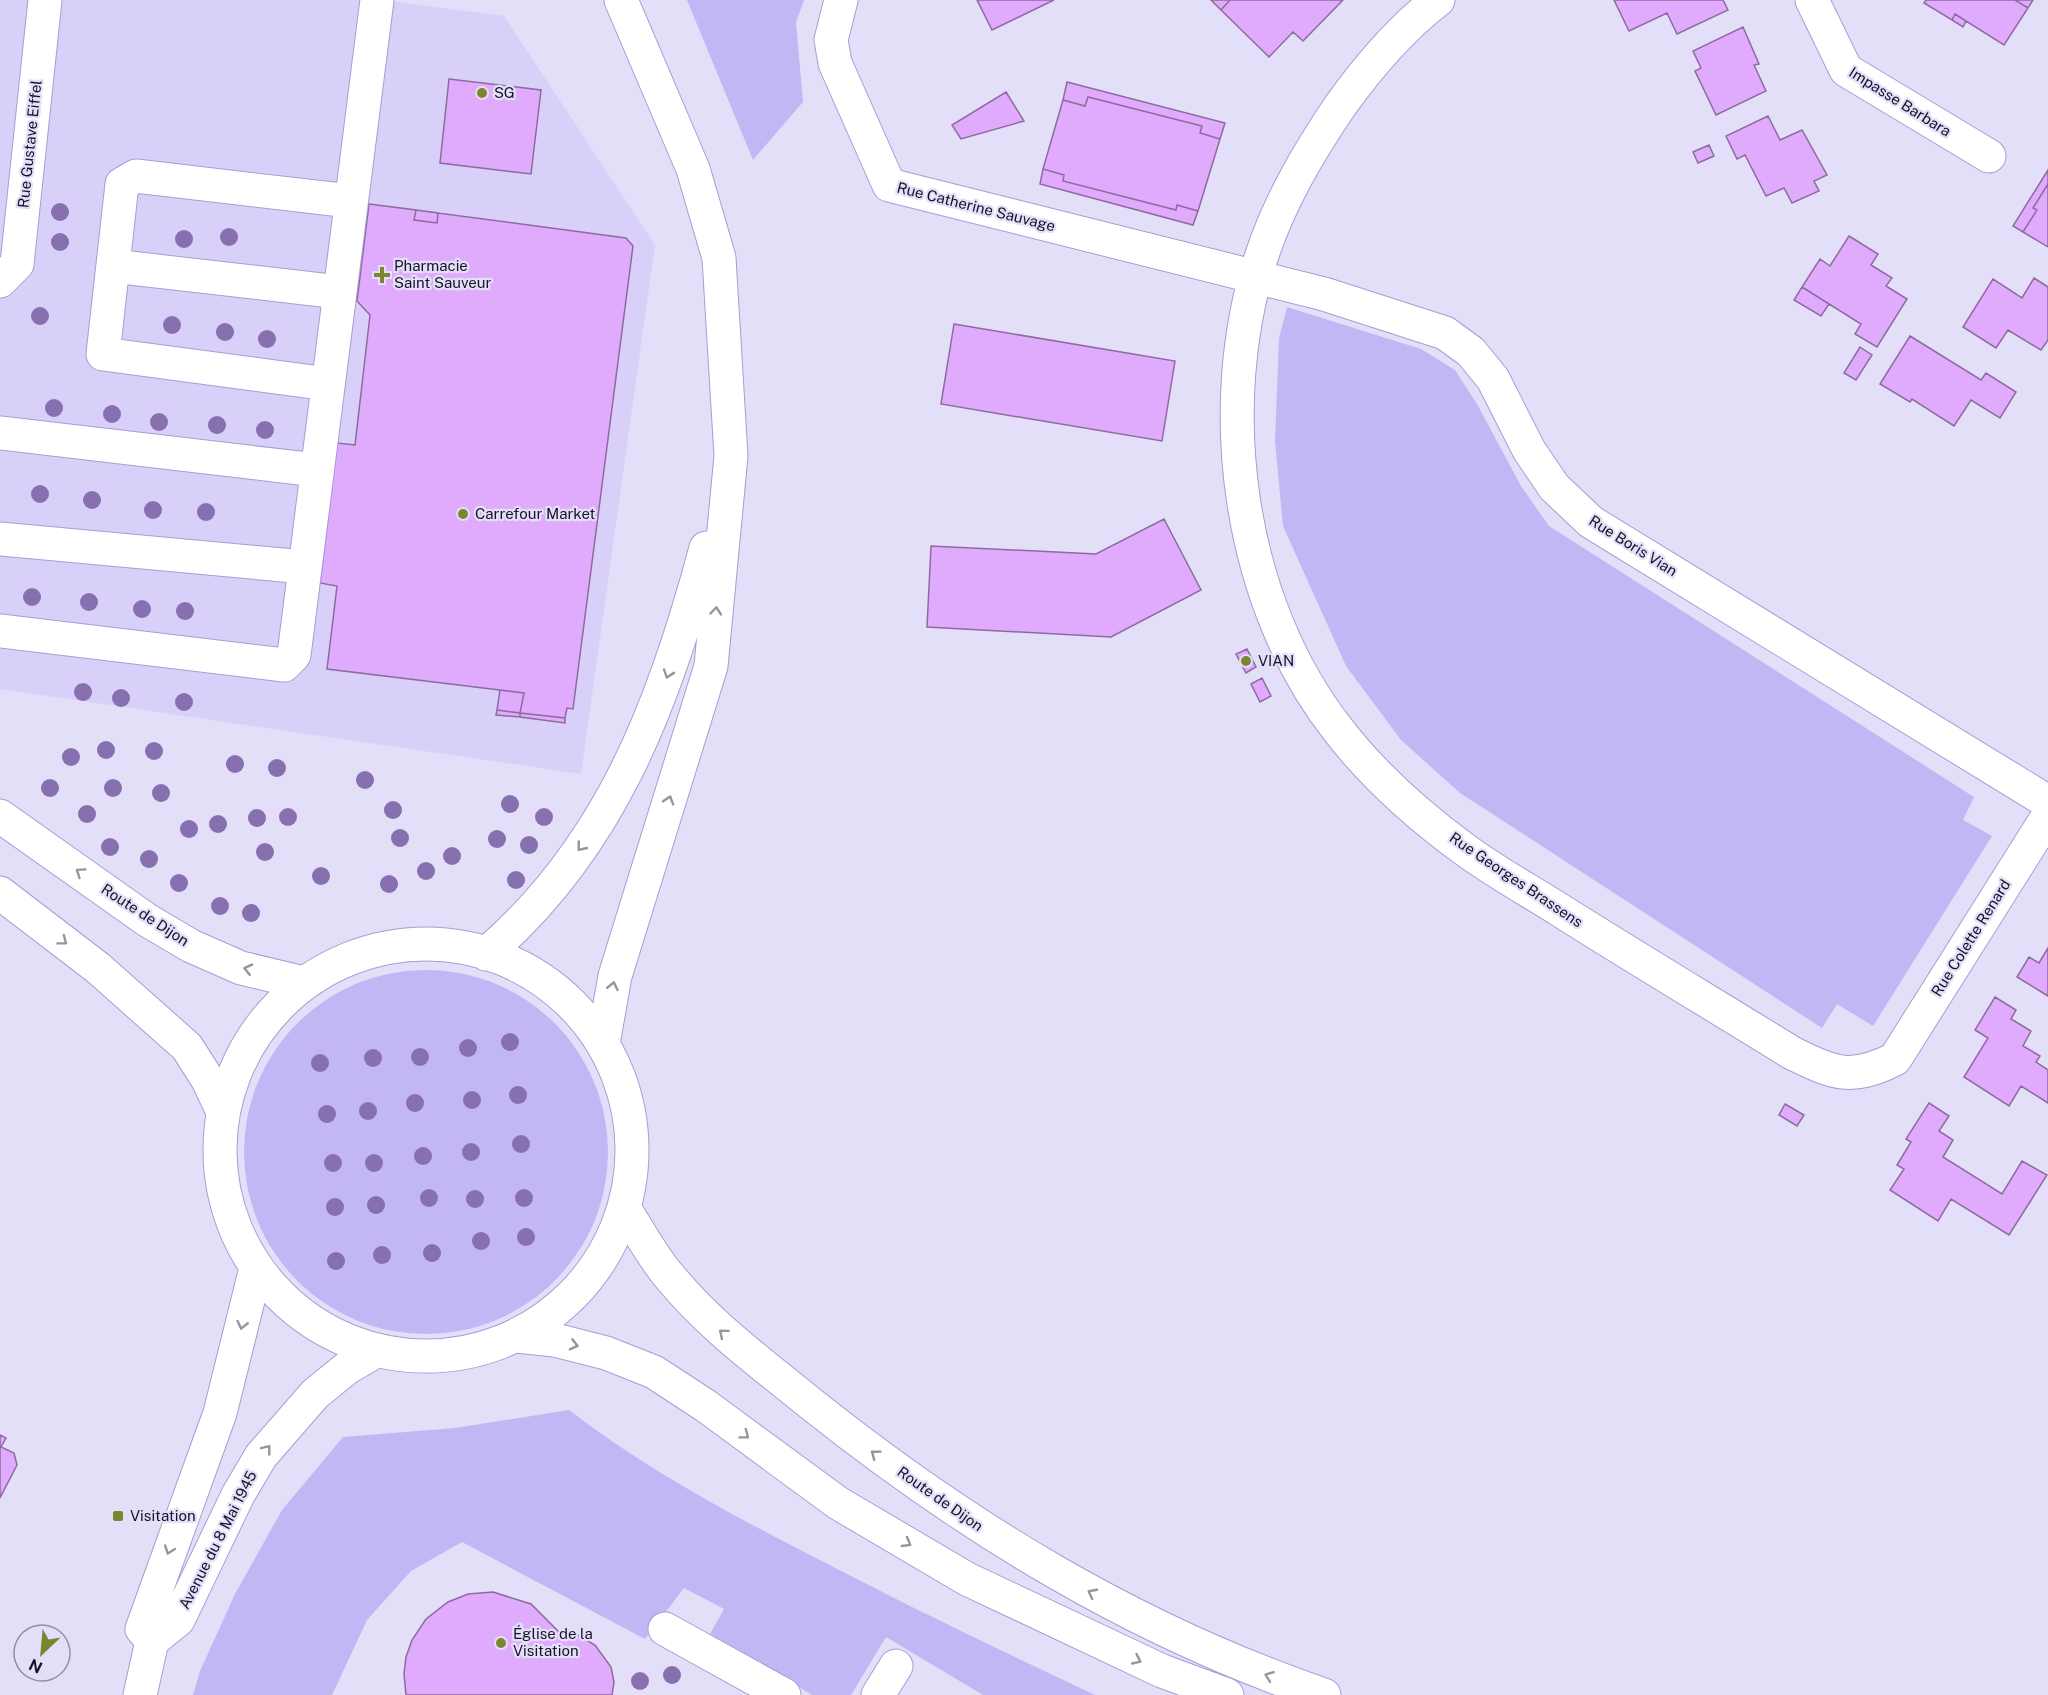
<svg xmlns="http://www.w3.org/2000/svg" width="2048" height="1695" viewBox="0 0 2048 1695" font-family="'Public Sans',sans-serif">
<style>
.built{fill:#d8d0f9}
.green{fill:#c3b6f4}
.building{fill:#e0abfc;stroke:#8d6b9e;stroke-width:1.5}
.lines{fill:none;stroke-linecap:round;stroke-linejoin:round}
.minor-casing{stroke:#a89cd6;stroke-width:35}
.major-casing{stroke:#a89cd6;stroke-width:35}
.minor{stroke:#fff;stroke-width:33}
.major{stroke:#fff;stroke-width:33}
.tree{fill:#8670b0}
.oneway{stroke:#97949e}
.poi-dot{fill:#7e8530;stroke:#e3dff8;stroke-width:2}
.labels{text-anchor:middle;stroke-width:4.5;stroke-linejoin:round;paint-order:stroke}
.poi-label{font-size:15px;fill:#171227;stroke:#e3dff8;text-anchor:start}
.street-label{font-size:15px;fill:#171227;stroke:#e3dff8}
</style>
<rect width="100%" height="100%" fill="#e3dff8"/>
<path class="built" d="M0,0H383L504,16L655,245L581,774L0,689Z"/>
<path class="green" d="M687,0H804L796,22L803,102L753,160Z
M1287,307L1421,349L1455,370L1477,404L1521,486L1549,526L1974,797L1963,820L1992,836L1873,1026L1837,1004L1822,1028L1460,793L1401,740L1346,666L1283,526L1275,441L1279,338Z
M244 1152a182 182 0 1 1 364 0a182 182 0 1 1-364 0Z
M569,1410C643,1467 726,1512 810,1555C904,1604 999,1650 1095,1695H983L886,1637L851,1695H812L710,1634L724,1609L684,1588L645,1639L462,1542L411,1571L367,1620L332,1695H193L200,1671L235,1594L282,1510L343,1437L455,1428Z"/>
<path class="building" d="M977,0H1054L992,30Z
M1211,0H1230L1221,10Z
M1230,0H1343L1303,41L1293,32L1269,57L1221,10Z
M1614,0H1723L1728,10L1677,34L1667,13L1629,31Z
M1926,0H2015L2028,8L2004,45L1955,14L1952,20L1924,3Z
M2015,0H2033L2028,8Z
M1955,14L1966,21L1963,27L1952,20Z
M1743,27L1759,64L1754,65L1766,91L1716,115L1695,71L1701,68L1693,51Z
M449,79L541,90L531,174L440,163Z
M1067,82L1225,123L1220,139L1200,133L1202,126L1088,97L1085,106L1063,100Z
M1006,92L1024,121L961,139L952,125Z
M1088,97L1202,126L1200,133L1220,139L1198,211L1177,205L1176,210L1063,181L1064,175L1043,169L1063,100L1085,106Z
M1768,116L1780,140L1802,130L1827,175L1814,181L1819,191L1792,203L1784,188L1766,196L1745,155L1737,159L1726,136Z
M1709,145L1714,156L1698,163L1693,152Z
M1043,169L1064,175L1063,181L1176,210L1177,205L1198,211L1193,225L1040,184Z
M2048,170V184L2033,208L2037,210L2023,232L2013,226Z
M2048,184V247L2023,232L2037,210L2033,208Z
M369,204L416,210L414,220L437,223L438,213L626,238L633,246L573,709L567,708L565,718L520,713L524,693L327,669L337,586L320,583L337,443L355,445L370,315L357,301Z
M416,210L438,213L437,223L414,220Z
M1849,236L1878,254L1871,265L1892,278L1886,286L1907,299L1877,347L1855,334L1861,324L1802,287L1820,259L1830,266Z
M2034,278L2048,287V340L2041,350L2008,330L1996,348L1963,327L1993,279L2022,298Z
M1802,287L1829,304L1821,316L1794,300Z
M954,324L1175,361L1162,441L941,404Z
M1910,336L1981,380L1986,373L2016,392L2000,418L1971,400L1954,426L1912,399L1910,402L1880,384Z
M1860,347L1872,355L1856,380L1844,373Z
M1164,519L1201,590L1111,637L927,627L931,546L1096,554Z
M1247,649L1256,667L1246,673L1236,654Z
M1262,678L1271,696L1260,702L1251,684Z
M500,690L524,693L520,713L497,710Z
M497,710L520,713V717L496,715Z
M520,713L565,718V723L520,717Z
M2048,948V996L2017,977L2029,957L2039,963Z
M1995,997L2016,1010L2011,1019L2031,1031L2023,1046L2040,1056L2036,1062L2048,1070V1103L2021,1086L2009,1106L1964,1077L1988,1038L1975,1030Z
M1929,1103L1949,1116L1939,1131L1953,1140L1943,1157L2002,1194L2022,1161L2047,1175L2009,1235L1951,1199L1938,1221L1890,1190L1904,1169L1897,1165L1911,1142L1906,1139Z
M1785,1104L1804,1115L1797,1126L1779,1115Z
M0,1435L6,1438L1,1447L14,1453L17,1465L0,1498Z
M493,1592L531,1604L559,1632L576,1634L595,1645L611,1667L614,1682L612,1695H406L404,1674L406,1657L412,1640L426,1619L448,1602L468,1594Z"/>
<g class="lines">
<defs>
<path id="minor" d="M841,0L831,40L835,63L889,185L1324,294L1445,333L1471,352L1493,379L1529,450L1554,487L1591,522L2048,802
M1438,0C1399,30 1368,67 1340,106C1309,152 1281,199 1263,252C1211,405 1238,604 1339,731C1373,775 1419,816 1464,849C1495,872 1530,891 1563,912C1639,960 1716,1006 1792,1053C1835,1074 1851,1081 1895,1059L2048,816
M1812,0L1846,70L1989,156
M113,266L339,292
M0,281L17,264L45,0
M328,384L103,354L122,184L136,176L350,201
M0,433L316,470
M0,539L305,567
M0,631L284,665L294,655L377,0
M0,816L147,920L191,946L241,968L304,983
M0,893L98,968L187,1047L208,1080L223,1112
M665,1629L784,1695
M878,1695L896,1666"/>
<path id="major" d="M220 1150a206 206 0 1 1 412 0a206 206 0 1 1-412 0Z
M486,954C611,847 665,702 706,548
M603,1044L615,976L711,666L731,456L719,258L693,169L621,0
M624,1208C639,1231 652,1256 669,1276C710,1326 761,1363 810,1403C967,1528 1134,1630 1324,1695
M517,1336L555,1340L606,1353L654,1372L706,1406L838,1503L967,1579L1162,1671L1227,1695
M152,1641L142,1629L220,1413L256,1268
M140,1695L152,1641L178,1620L238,1495L261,1456L315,1394L347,1368L376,1351"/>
</defs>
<use href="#minor" class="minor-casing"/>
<use href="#major" class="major-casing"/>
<use href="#minor" class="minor"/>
<use href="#major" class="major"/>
</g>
<g class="tree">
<circle cx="60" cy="212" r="9"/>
<circle cx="229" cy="237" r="9"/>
<circle cx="184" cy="239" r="9"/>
<circle cx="60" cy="242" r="9"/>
<circle cx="40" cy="316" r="9"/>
<circle cx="172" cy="325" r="9"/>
<circle cx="225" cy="332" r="9"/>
<circle cx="267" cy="339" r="9"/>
<circle cx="54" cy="408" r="9"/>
<circle cx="112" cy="414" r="9"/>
<circle cx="159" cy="422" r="9"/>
<circle cx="217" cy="425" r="9"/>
<circle cx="265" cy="430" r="9"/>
<circle cx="40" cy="494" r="9"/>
<circle cx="92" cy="500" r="9"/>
<circle cx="153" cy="510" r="9"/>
<circle cx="206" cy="512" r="9"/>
<circle cx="32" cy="597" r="9"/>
<circle cx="89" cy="602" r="9"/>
<circle cx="142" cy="609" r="9"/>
<circle cx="185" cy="611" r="9"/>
<circle cx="83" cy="692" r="9"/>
<circle cx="121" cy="698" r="9"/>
<circle cx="184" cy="702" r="9"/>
<circle cx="106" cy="750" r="9"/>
<circle cx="154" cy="751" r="9"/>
<circle cx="71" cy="757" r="9"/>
<circle cx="235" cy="764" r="9"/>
<circle cx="277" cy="768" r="9"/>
<circle cx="365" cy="780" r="9"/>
<circle cx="50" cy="788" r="9"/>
<circle cx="113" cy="788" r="9"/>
<circle cx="161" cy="793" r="9"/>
<circle cx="510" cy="804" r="9"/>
<circle cx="393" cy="810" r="9"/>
<circle cx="87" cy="814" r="9"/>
<circle cx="288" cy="817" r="9"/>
<circle cx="544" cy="817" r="9"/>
<circle cx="257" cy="818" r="9"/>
<circle cx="218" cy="824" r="9"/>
<circle cx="189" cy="829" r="9"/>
<circle cx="400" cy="838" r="9"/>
<circle cx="497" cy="839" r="9"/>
<circle cx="529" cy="845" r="9"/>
<circle cx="110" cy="847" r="9"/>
<circle cx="265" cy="852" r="9"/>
<circle cx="452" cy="856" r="9"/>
<circle cx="149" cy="859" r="9"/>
<circle cx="426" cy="871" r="9"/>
<circle cx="321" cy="876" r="9"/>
<circle cx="516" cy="880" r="9"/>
<circle cx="179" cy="883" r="9"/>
<circle cx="389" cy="884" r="9"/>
<circle cx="220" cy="906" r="9"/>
<circle cx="251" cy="913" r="9"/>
<circle cx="510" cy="1042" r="9"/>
<circle cx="468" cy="1048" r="9"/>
<circle cx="420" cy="1057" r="9"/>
<circle cx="373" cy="1058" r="9"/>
<circle cx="320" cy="1063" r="9"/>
<circle cx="518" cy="1095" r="9"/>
<circle cx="472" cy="1100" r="9"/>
<circle cx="415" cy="1103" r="9"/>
<circle cx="368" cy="1111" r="9"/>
<circle cx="327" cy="1114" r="9"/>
<circle cx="521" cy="1144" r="9"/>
<circle cx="471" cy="1152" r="9"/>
<circle cx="423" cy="1156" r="9"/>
<circle cx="333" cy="1163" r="9"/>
<circle cx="374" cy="1163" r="9"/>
<circle cx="429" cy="1198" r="9"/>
<circle cx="524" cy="1198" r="9"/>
<circle cx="475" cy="1199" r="9"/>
<circle cx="376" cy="1205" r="9"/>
<circle cx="335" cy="1207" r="9"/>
<circle cx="526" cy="1237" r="9"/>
<circle cx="481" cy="1241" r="9"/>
<circle cx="432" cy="1253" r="9"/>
<circle cx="382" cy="1255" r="9"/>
<circle cx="336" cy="1261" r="9"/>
<circle cx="672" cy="1675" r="9"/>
<circle cx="640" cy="1681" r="9"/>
</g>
<defs><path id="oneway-chevron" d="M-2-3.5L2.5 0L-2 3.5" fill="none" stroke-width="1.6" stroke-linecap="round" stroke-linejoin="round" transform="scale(1.5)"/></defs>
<g class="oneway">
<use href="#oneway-chevron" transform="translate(716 611) rotate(-85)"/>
<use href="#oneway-chevron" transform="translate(668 674) rotate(109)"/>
<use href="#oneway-chevron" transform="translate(669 800) rotate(-73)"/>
<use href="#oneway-chevron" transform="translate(581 847) rotate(129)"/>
<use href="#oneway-chevron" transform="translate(80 872) rotate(-145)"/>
<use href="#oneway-chevron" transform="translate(63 941) rotate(37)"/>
<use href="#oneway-chevron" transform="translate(248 969) rotate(-167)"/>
<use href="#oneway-chevron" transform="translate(613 986) rotate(-77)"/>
<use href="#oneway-chevron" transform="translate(242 1325) rotate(103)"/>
<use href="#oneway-chevron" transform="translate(723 1333) rotate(-140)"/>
<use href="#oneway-chevron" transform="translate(574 1345) rotate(14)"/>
<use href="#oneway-chevron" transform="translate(745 1435) rotate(37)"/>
<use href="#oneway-chevron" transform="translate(267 1449) rotate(-52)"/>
<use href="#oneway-chevron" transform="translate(875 1454) rotate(-143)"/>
<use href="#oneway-chevron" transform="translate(907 1543) rotate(30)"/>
<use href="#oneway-chevron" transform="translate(169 1550) rotate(110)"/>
<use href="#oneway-chevron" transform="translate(1092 1593) rotate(-152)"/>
<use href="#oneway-chevron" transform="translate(1137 1660) rotate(25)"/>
<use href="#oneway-chevron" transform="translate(1269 1676) rotate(-160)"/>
</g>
<g class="poi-dot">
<circle cx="482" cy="93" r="6"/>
<path d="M379 266h6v6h6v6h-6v6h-6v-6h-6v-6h6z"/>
<circle cx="463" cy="514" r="6"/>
<circle cx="1246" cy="661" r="6"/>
<rect x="112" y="1510" width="12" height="12" rx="3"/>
<circle cx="501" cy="1643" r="6"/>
</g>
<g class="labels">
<g class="poi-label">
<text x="494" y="98">SG</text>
<text x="394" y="271">Pharmacie<tspan x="394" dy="17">Saint Sauveur</tspan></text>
<text x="475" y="519">Carrefour Market</text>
<text x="1258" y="666">VIAN</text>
<text x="130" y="1521">Visitation</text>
<text x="513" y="1639">Église de la<tspan x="513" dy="17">Visitation</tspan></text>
</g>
<g class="street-label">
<text transform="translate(1900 102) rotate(32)" y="5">Impasse Barbara</text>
<text transform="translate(30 144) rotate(-84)" y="5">Rue Gustave Eiffel</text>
<text transform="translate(976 207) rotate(14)" y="5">Rue Catherine Sauvage</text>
<text transform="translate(1633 546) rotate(32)" y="5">Rue Boris Vian</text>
<text transform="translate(1516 880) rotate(34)" y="5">Rue Georges Brassens</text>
<text transform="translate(145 915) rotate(33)" y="5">Route de Dijon</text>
<text transform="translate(1971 938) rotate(-58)" y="5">Rue Colette Renard</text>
<text transform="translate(940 1499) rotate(35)" y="5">Route de Dijon</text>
<text transform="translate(218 1540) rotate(-63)" y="5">Avenue du 8 Mai 1945</text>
</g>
</g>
<g transform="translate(42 1653) rotate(206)"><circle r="28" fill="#e3dff8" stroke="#918da4" stroke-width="1.5"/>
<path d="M0-4.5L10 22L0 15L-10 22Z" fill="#7e8530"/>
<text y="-9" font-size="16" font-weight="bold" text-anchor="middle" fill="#171227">N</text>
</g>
</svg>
